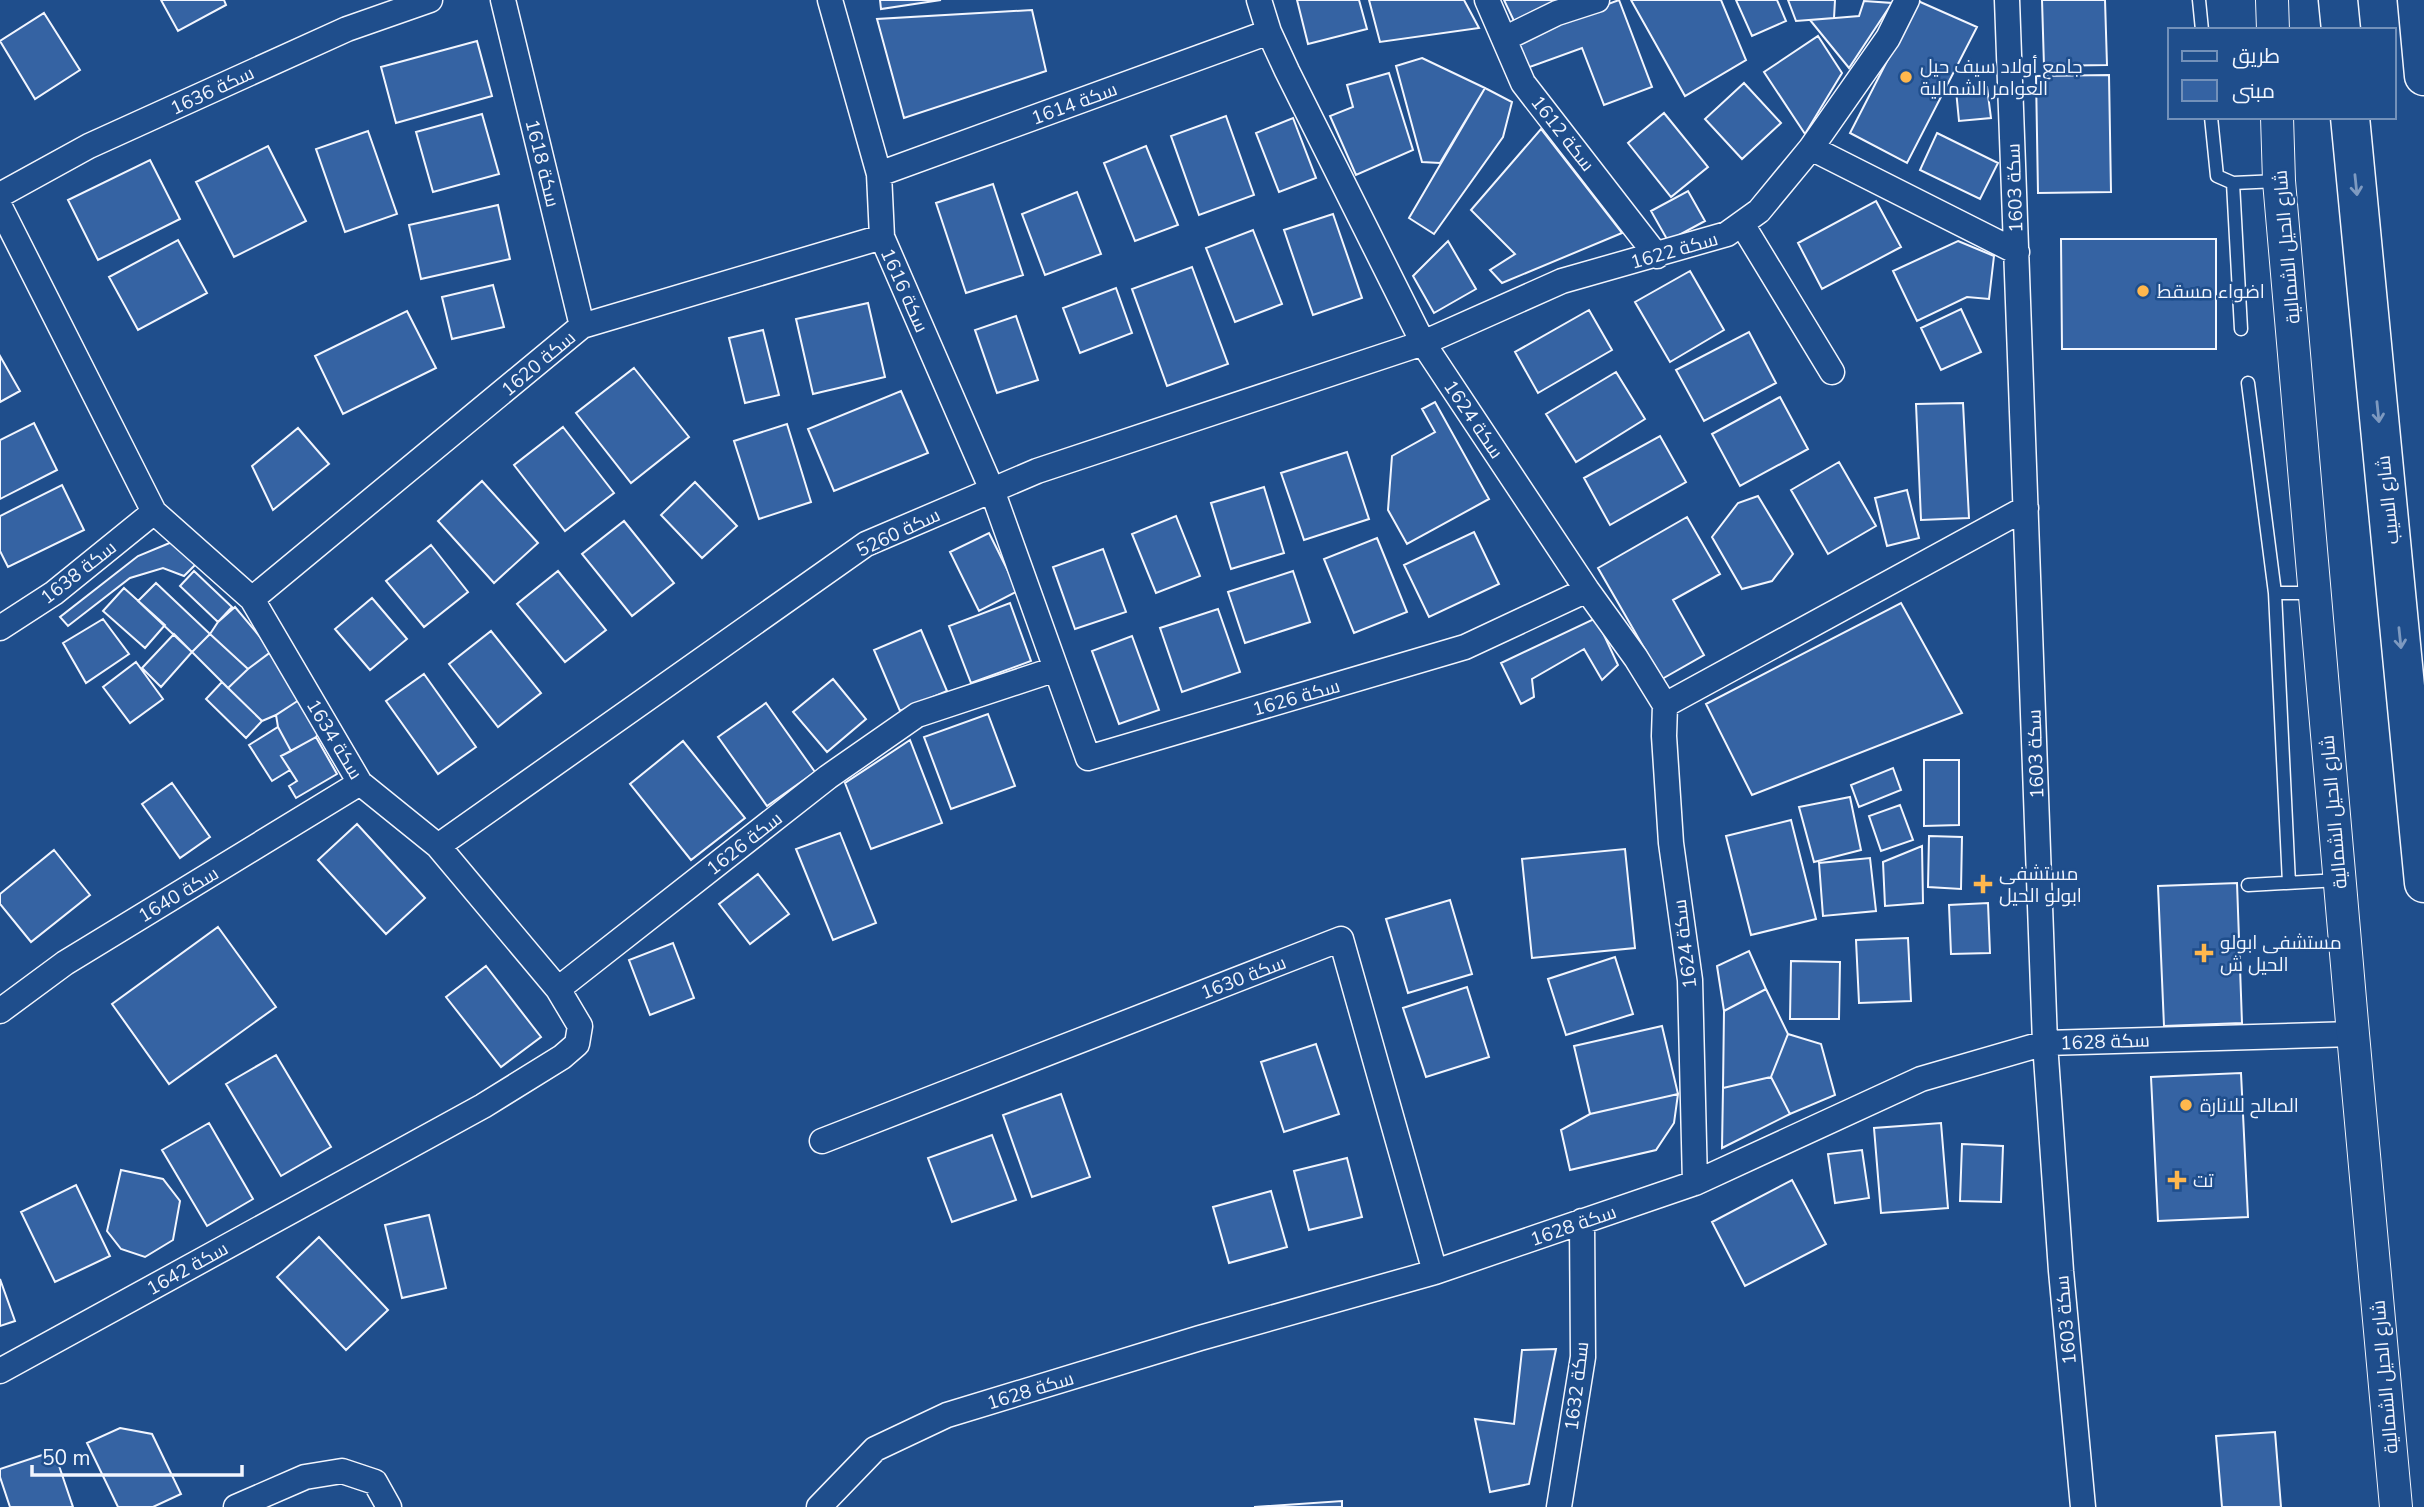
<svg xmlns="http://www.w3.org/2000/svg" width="2424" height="1507" viewBox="0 0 2424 1507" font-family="'Nunito Sans',Cairo,sans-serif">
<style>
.building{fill:#3563a3;stroke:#f2f6ff;stroke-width:2}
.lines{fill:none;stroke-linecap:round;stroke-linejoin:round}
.service-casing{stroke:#f2f6ff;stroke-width:15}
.minor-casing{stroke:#f2f6ff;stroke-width:27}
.tertiary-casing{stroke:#f2f6ff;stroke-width:34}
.trunk-casing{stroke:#f2f6ff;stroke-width:41}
.service{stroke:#1f4e8c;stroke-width:12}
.minor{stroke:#1f4e8c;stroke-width:24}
.tertiary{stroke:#1f4e8c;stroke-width:32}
.trunk{stroke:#1f4e8c;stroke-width:38}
.oneway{stroke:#7e9ac0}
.poi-dot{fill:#ffb74d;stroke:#1f4e8c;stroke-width:2.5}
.labels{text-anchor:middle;stroke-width:5;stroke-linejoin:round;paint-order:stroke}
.poi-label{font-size:19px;fill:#f2f6ff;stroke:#1f4e8c;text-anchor:start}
.street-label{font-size:19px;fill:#f2f6ff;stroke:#1f4e8c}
</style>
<rect width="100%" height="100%" fill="#1f4e8c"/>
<path class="building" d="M161,0H224L226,5L178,31Z
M880,0H941L881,9Z
M1297,0H1359L1367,29L1308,44Z
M1369,0H1464L1479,28L1380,42Z
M1504,0H1566L1514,21Z
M1619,0L1652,87L1604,105L1582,48L1527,68L1516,38Z
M1631,0H1721L1746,60L1685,96Z
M1736,0H1777L1786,21L1752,36Z
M1788,0H1835L1834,18L1796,21Z
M2042,0H2105L2107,65L2044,66Z
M1864,1L1892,3L1849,68L1810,20L1859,16Z
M1918,1L1977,27L1907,163L1850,133Z
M1032,10L1046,71L904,118L877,19Z
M44,13L80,70L35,99L0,41Z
M1818,36L1842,73L1805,134L1764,72Z
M477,41L492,96L396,123L381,67Z
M1422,58L1485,88L1440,163L1422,162L1396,66Z
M1389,73L1413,150L1356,175L1330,116L1353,107L1347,85Z
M2109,75L2111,192L2038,193L2036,76Z
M1744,83L1781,123L1742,159L1705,119Z
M1987,87L1991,118L1959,121L1956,90Z
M1485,88L1512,102L1503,137L1434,234L1409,218Z
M1664,113L1708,167L1671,197L1628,143Z
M482,114L499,174L433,192L416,132Z
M1226,116L1254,195L1199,215L1171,136Z
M1293,118L1316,178L1279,192L1256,133Z
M1541,129L1622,233L1502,283L1490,270L1515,254L1471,210Z
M368,131L397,214L345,232L316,149Z
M1937,133L1998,163L1980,199L1920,170Z
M268,146L306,221L234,257L196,182Z
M1146,146L1178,225L1135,241L1104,163Z
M150,160L180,219L98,260L68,200Z
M993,184L1023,275L966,293L936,203Z
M1688,191L1705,221L1668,241L1651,211Z
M1077,192L1101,254L1045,275L1022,214Z
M1876,201L1901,247L1822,289L1798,243Z
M498,205L510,259L421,279L409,225Z
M1333,214L1362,298L1313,315L1284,230Z
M1253,230L1282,304L1235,322L1206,248Z
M2061,239H2216V349H2062Z
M178,240L207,293L138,330L109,277Z
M1448,241L1476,289L1434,313L1413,276Z
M1958,241L1994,256L1989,299L1967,297L1917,321L1893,271Z
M1192,267L1228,364L1167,386L1132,289Z
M1690,271L1724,330L1670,362L1635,302Z
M493,285L504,327L452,339L442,297Z
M1116,288L1132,333L1080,353L1063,308Z
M868,303L885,377L813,394L796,319Z
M1961,309L1981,352L1941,370L1921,328Z
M1589,310L1612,350L1538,393L1515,352Z
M407,311L436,368L343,414L315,356Z
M1016,316L1038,380L997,393L975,330Z
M763,330L779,395L745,403L729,338Z
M1749,332L1776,383L1704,421L1676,370Z
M0,356L20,391L0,402Z
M634,368L689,437L631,483L576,413Z
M1616,372L1645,419L1576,462L1546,414Z
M901,391L928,453L834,491L808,429Z
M1780,397L1808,449L1740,486L1712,434Z
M1435,402L1489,499L1407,544L1388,510L1392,456L1435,432L1422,409Z
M1963,403L1969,518L1921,520L1916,404Z
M34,423L57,470L0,499V440Z
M787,424L811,502L759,519L734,441Z
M563,427L614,493L565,531L514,465Z
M298,428L329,464L273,510L252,466Z
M1660,436L1686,482L1610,525L1584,478Z
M1347,452L1369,519L1304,540L1281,473Z
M1839,462L1876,526L1828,554L1791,490Z
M482,481L538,543L494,583L438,521Z
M695,482L737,526L702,558L661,515Z
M62,485L84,530L8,567L0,551V516Z
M1264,487L1284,553L1231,569L1211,503Z
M1907,490L1919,538L1887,546L1875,498Z
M1758,496L1793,554L1772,581L1742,589L1712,537L1738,503Z
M1176,516L1200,576L1156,593L1132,534Z
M1687,517L1720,574L1673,600L1704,655L1662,679L1598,568Z
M624,521L674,583L632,616L582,554Z
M1474,532L1499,584L1429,617L1404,565Z
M989,533L1018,591L979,611L950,552Z
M1377,538L1407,612L1354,633L1324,559Z
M172,542L196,564L184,576L163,568L130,578L68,626L60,617L138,556Z
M431,545L468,592L424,627L386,581Z
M1103,549L1126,612L1075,629L1053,567Z
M194,571L232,607L218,622L180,586Z
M558,571L606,630L565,662L517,604Z
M1293,571L1310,622L1245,643L1228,592Z
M156,583L210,634L192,652L138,601Z
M124,588L165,625L145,648L103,611Z
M372,598L407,639L370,670L335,629Z
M1010,603L1031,661L971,683L949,626Z
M1901,603L1962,713L1752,795L1706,704Z
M235,607L272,651L248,669L210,634L218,622Z
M1218,609L1240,672L1182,692L1160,628Z
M1596,618L1618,665L1602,680L1584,649L1532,679L1534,697L1521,704L1501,663Z
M103,619L129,654L86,683L63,643Z
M921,630L947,691L900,711L874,650Z
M491,631L541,693L498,727L449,664Z
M174,634L192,652L161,687L142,668Z
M210,634L248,669L228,688L192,652Z
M1132,636L1159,710L1119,724L1092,651Z
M272,651L299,700L276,715L262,721L228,688L248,669Z
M136,662L163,699L130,723L103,687Z
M424,674L476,747L438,774L386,701Z
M833,679L866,719L827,752L793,712Z
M222,682L262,721L246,738L206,699Z
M299,700L320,731L316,737L291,751L278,727L276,715Z
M766,703L815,772L767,806L718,737Z
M988,714L1015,786L951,809L924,737Z
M278,727L291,751L281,756L290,770L272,781L249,745Z
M316,737L337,774L296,798L289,786L297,781L281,756Z
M910,740L942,823L871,849L845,783Z
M683,741L745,818L691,860L630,784Z
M1924,760H1959V825L1924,826Z
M1893,768L1901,790L1859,807L1851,785Z
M172,783L210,837L180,858L142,804Z
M1850,797L1861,850L1814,862L1799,807Z
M1900,805L1913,840L1881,851L1869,816Z
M1791,820L1816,919L1751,935L1726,836Z
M357,824L425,898L386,934L318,860Z
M840,833L876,923L833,940L796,849Z
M1929,836L1962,837L1961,889L1928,887Z
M1922,846L1923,903L1885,906L1883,862Z
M1625,849L1635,948L1532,958L1522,859Z
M54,850L90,895L31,942L0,904V894Z
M1870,858L1876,911L1823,916L1819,863Z
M758,874L789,914L750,944L719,904Z
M2237,883L2242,1023L2164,1026L2158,886Z
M1450,900L1472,974L1408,993L1386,919Z
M1988,903L1990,953L1951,954L1949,905Z
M218,927L276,1007L169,1084L112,1004Z
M1908,938L1911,1001L1859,1003L1856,940Z
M673,943L694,998L650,1015L629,960Z
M1749,951L1766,989L1724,1011L1717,966Z
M1615,957L1633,1014L1566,1035L1548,979Z
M1791,961L1840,962L1839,1019H1790Z
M486,966L541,1037L501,1067L446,997Z
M1467,987L1489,1057L1426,1077L1403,1008Z
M1766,989L1788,1034L1771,1077L1723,1088L1724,1011Z
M1662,1026L1678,1094L1590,1114L1574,1046Z
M1788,1034L1821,1044L1835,1095L1790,1114L1771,1077Z
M1316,1044L1339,1114L1284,1132L1261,1062Z
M276,1055L331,1147L281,1176L226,1084Z
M2241,1073L2248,1217L2158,1221L2151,1077Z
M1771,1077L1790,1114L1722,1148L1723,1088Z
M1061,1094L1090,1177L1032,1197L1003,1115Z
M1678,1094L1674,1123L1656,1150L1570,1170L1561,1130L1590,1114Z
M209,1123L253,1199L207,1226L162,1150Z
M1941,1123L1948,1208L1881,1213L1874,1128Z
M992,1135L1016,1200L952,1222L928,1158Z
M1962,1144L2003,1146L2001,1202L1960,1201Z
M1862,1150L1869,1198L1835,1203L1828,1154Z
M1347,1158L1362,1217L1309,1230L1294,1171Z
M121,1170L163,1179L180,1201L173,1240L145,1257L121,1249L107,1231Z
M1792,1180L1826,1244L1745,1286L1712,1222Z
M76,1185L110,1256L55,1282L21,1212Z
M1271,1191L1287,1247L1229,1263L1213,1207Z
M429,1215L446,1288L402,1298L385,1225Z
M319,1237L388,1310L346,1350L277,1277Z
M0,1279L15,1321L0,1326Z
M1556,1349L1529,1484L1490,1492L1475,1419L1514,1424L1522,1350Z
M120,1428L152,1434L181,1494L153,1507H118L87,1443Z
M2275,1432L2281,1507H2222L2216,1436Z
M54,1451L73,1507H10L0,1477V1469Z
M1342,1501V1507H1254Z"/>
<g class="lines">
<defs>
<path id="service" d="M2199,0L2202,30
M2211,117L2217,176L2233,183L2278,181
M2233,183L2241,329
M2248,383L2275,593L2289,883
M2275,593H2314
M2248,885L2339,880"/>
<path id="minor" d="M503,0L582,326
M830,0L879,174L882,237L992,490L1088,758L1465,647L1587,590
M1259,0L1269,32L1287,71L1423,343L1587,590L1636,658L1665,705L1664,736L1671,843L1690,980L1695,1183
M1487,0L1523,83L1657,256
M2007,0L2045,1043L2061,1271L2083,1507
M1504,39L1557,13L1597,0
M1811,148L2017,252
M879,174L1269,32
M0,195L89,146L347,29L430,0
M0,207L154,512L252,599L360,783L438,846L558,989L580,1026L577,1044L562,1057L483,1106L0,1371
M1742,224L1832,372
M252,599L582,326L882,237
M0,628L54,593L154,512
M1665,705L2026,508
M438,846L866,544L1037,471L1423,343L1562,281L1727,234L1759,211L1811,148L1888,38L1907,0
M558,989L828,777L917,715L1056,669
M0,1011L65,963L360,783
M822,1141L1341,939L1435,1272
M236,1507L305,1477L342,1471L375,1482L389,1507
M819,1507L875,1449L947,1415L1200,1338L1435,1272L1695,1183L1921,1079L2045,1043L2353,1034
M1559,1507L1583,1357L1582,1221"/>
<path id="tertiary" d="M2272,0L2273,30
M2277,117L2279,181L2353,1034L2396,1507"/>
<path id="trunk" d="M2338,0L2341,30
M2417,0L2424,76
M2350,117L2424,883"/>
</defs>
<use href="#service" class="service-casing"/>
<use href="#minor" class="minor-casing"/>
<use href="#tertiary" class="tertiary-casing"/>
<use href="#trunk" class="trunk-casing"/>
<use href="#service" class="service"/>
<use href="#minor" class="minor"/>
<use href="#tertiary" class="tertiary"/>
<use href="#trunk" class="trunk"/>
</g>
<defs><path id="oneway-shaft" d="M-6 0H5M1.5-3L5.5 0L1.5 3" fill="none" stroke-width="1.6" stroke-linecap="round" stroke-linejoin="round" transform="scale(1.75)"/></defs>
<g class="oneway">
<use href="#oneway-shaft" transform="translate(2356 185) rotate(84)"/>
<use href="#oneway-shaft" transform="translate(2378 412) rotate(84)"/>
<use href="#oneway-shaft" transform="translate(2400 638) rotate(84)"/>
</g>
<g class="poi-dot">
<circle cx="1906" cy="77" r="7"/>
<circle cx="2143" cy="291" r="7"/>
<path d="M1979.5 873.5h7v7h7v7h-7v7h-7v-7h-7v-7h7z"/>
<path d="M2200.5 942.5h7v7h7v7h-7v7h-7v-7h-7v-7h7z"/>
<circle cx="2186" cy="1105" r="7"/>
<path d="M2173.5 1169.5h7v7h7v7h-7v7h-7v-7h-7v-7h7z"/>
</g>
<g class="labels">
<g class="poi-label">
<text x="1920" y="73">جامع أولاد سيف حيل<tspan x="1920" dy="22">العوامر الشمالية</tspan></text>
<text x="2157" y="298">اضواء مسقط</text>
<text x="1999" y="880">مستشفى<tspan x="1999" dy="22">ابولو الحيل</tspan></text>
<text x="2220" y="949">مستشفى ابولو<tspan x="2220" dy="22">الحيل ش</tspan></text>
<text x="2200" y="1112">الصالح للانارة</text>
<text x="2193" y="1187">تت</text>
</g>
<g class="street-label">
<text transform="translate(212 90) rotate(-25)" y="7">سكة 1636</text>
<text transform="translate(1074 103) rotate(-20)" y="7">سكة 1614</text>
<text transform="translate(1563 133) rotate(52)" y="7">سكة 1612</text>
<text transform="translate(543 163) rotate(76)" y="7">سكة 1618</text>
<text transform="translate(2014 188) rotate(-92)" y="7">سكة 1603</text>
<text transform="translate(2286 247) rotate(-95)" y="7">شارع الحيل الشمالية</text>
<text transform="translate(1674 250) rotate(-16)" y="7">سكة 1622</text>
<text transform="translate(905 290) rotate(66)" y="7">سكة 1616</text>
<text transform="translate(538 363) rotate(-40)" y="7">سكة 1620</text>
<text transform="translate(1474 419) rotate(56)" y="7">سكة 1624</text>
<text transform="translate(2387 500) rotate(-96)" y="7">شارع السيب</text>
<text transform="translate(898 532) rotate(-25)" y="7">سكة 5260</text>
<text transform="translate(78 572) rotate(-38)" y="7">سكة 1638</text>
<text transform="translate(1296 697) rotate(-16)" y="7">سكة 1626</text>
<text transform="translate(335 739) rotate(59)" y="7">سكة 1634</text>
<text transform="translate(2035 754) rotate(-92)" y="7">سكة 1603</text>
<text transform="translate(2333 812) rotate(-95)" y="7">شارع الحيل الشمالية</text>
<text transform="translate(744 843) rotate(-38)" y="7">سكة 1626</text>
<text transform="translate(178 894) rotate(-31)" y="7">سكة 1640</text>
<text transform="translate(1684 944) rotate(-97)" y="7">سكة 1624</text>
<text transform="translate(1243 977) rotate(-21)" y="7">سكة 1630</text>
<text transform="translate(2105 1041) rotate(-2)" y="7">سكة 1628</text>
<text transform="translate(1573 1225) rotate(-19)" y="7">سكة 1628</text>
<text transform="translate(187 1268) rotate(-29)" y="7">سكة 1642</text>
<text transform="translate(2065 1320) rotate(-95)" y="7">سكة 1603</text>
<text transform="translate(2384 1377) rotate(-95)" y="7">شارع الحيل الشمالية</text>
<text transform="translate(1576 1386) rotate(-83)" y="7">سكة 1632</text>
<text transform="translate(1030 1390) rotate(-17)" y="7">سكة 1628</text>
</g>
</g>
<rect x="2168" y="28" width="228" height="91" fill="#1f4e8c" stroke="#7391ba" stroke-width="2"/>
<rect x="2182" y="51" width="35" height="10" fill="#1f4e8c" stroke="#7391ba" stroke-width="2"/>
<text x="2232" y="63" font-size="21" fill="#f2f6ff">طريق</text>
<rect x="2182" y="80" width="35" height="21" fill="#3563a3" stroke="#7391ba" stroke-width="2"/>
<text x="2232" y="98" font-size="21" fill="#f2f6ff">مبنى</text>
<path d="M32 1465v10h210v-10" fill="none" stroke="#f2f6ff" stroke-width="3.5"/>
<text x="42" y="1465" font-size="21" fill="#f2f6ff" stroke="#1f4e8c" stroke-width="5" paint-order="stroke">50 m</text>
</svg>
